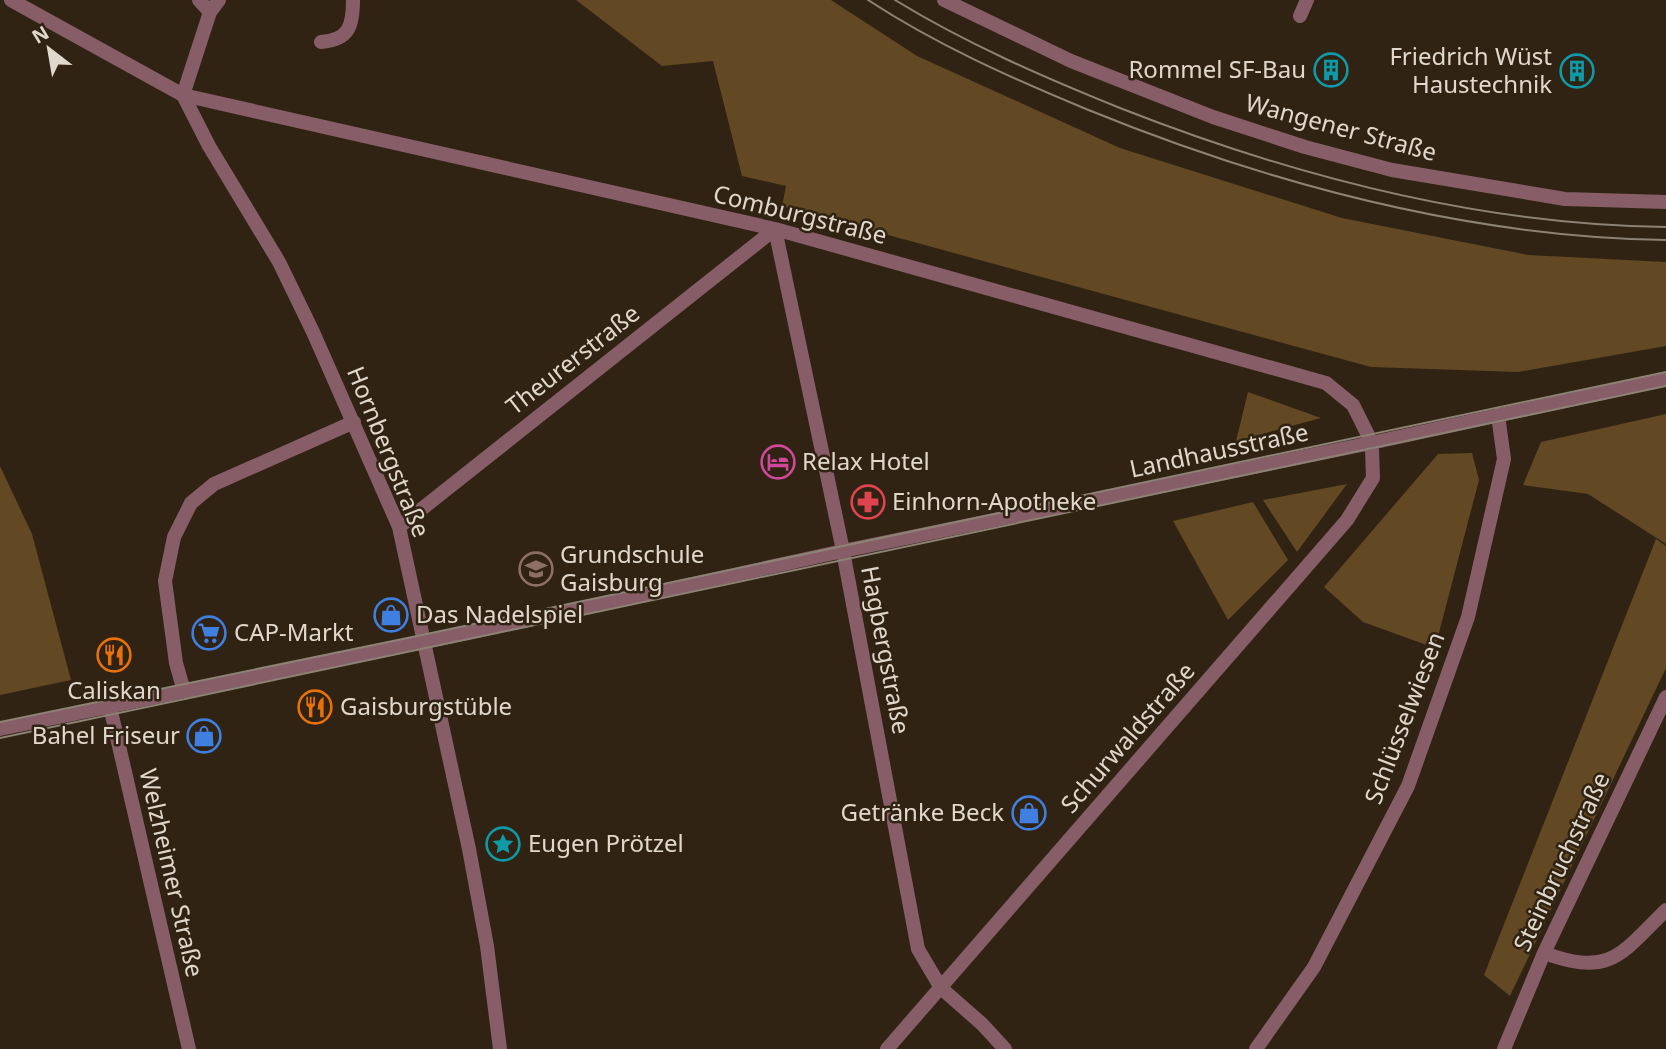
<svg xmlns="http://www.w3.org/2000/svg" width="1666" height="1049" viewBox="0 0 1666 1049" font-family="'Noto Sans',sans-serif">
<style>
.green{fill:#624823}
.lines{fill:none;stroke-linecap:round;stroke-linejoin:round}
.service{stroke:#875d67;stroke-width:14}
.minor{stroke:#875d67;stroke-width:14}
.tertiary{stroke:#875d67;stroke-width:14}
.tram{stroke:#8c8275;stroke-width:2}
.labels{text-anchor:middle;stroke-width:5;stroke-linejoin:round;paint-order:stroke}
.poi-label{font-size:24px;fill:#e0d8cd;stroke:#302313;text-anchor:start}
.street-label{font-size:24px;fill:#e0d8cd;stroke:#302313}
</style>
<rect width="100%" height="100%" fill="#302313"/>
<path class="green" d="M576,0H831L917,56L1120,148L1342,218L1528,255L1666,262V346L1518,372L1371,367L782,206L786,186L742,176L713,61L662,66Z
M1248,392L1321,418L1236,441Z
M1666,414V544L1588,494L1523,485L1541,442Z
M1472,453L1479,480L1435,648L1363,622L1324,587L1438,454Z
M0,466L32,534L71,680L0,695Z
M1347,484L1297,552L1263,500Z
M1253,502L1288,560L1228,620L1173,521Z
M1656,539L1666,546V668L1510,996L1484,975Z"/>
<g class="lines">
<path class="service" d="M1300,16L1307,0
M321,42C349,40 353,26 353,0
M184,691L176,663L165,581L174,537L191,503L214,484L354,422"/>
<path class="minor" d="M11,0L183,95L209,146L279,262L313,332L399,527L469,849L487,946L500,1049
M199,0L210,12
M183,95L775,229L1326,383L1353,405L1368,435L1372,449L1373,478L1347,520L887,1049
M183,95L210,12L219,0
M399,527L775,229L842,546L918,949L941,988L982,1024L1005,1049
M110,707L189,1049
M0,729L473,632L843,551L1371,443L1666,379
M1544,953C1611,977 1620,955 1666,910
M1256,1049L1314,967L1408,786L1468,617L1504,459L1498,415
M1504,1049L1544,953L1666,697"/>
<path class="tertiary" d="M944,0L1071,61L1213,117L1305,147L1392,170L1565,199L1666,202"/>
<path class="tram" d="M868,0C935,44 1011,78 1086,109C1270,184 1466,237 1666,240
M895,0C965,43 1043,77 1120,108C1293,176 1478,225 1666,227
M0,722L422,635L1666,372
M0,738L1666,386"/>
</g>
<defs>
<symbol id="building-ring" viewBox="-11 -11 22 22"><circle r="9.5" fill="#302313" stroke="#0f9aa8" stroke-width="1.5"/><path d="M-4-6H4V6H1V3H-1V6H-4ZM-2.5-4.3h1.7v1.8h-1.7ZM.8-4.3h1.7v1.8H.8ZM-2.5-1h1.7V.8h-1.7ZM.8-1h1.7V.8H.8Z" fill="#0f9aa8"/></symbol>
<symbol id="hotel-ring" viewBox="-11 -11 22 22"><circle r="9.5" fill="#302313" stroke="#d1479c" stroke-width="1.5"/><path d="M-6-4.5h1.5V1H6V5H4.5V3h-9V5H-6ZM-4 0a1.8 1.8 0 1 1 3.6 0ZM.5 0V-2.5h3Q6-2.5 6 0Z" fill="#d1479c"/></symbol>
<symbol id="pharmacy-ring" viewBox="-11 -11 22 22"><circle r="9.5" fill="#302313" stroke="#e0444e" stroke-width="1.5"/><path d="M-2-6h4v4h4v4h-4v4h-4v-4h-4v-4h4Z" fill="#e0444e"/></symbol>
<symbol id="school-ring" viewBox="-11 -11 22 22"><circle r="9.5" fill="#302313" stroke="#8d6e63" stroke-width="1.5"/><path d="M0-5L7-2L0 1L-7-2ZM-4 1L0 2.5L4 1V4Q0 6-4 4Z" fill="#8d6e63"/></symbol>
<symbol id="shop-ring" viewBox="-11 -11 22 22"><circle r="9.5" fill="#302313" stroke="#3f7fe0" stroke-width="1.5"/><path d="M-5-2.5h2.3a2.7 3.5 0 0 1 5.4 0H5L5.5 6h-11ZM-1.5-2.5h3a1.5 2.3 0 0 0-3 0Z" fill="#3f7fe0"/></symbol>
<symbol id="supermarket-ring" viewBox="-11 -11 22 22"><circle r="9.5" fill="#302313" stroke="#3f7fe0" stroke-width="1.5"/><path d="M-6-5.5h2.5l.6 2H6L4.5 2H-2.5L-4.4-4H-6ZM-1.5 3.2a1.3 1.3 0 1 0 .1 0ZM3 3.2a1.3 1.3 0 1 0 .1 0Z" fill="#3f7fe0"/></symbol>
<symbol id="restaurant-ring" viewBox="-11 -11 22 22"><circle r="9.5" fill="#302313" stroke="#e8710a" stroke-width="1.5"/><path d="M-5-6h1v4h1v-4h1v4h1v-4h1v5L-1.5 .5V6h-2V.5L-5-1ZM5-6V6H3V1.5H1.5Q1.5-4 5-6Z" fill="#e8710a"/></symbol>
<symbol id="sight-ring" viewBox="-11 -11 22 22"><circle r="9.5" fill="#302313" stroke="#0f9aa8" stroke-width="1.5"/><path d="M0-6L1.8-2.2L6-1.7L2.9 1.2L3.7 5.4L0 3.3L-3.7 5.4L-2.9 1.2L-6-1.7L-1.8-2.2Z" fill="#0f9aa8"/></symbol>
</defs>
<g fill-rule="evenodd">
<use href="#building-ring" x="1312" y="51" width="38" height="38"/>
<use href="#building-ring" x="1558" y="52" width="38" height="38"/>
<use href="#hotel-ring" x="759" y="443" width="38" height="38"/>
<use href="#pharmacy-ring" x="849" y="483" width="38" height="38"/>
<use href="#school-ring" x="517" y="550" width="38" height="38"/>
<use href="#shop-ring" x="372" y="596" width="38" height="38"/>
<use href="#supermarket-ring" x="190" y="614" width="38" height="38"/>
<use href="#restaurant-ring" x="95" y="636" width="38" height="38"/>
<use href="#restaurant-ring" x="296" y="688" width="38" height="38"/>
<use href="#shop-ring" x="185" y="717" width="38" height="38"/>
<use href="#shop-ring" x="1010" y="794" width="38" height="38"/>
<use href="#sight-ring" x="484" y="825" width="38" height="38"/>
</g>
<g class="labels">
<g class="poi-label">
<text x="1552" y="65" text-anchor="end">Friedrich Wüst<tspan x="1552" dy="28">Haustechnik</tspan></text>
<text x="1306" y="78" text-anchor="end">Rommel SF-Bau</text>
<text x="802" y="470">Relax Hotel</text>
<text x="892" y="510">Einhorn-Apotheke</text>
<text x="560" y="563">Grundschule<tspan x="560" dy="28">Gaisburg</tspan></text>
<text x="416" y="623">Das Nadelspiel</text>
<text x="234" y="641">CAP-Markt</text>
<text x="114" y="699" text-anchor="middle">Caliskan</text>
<text x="340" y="715">Gaisburgstüble</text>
<text x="180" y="744" text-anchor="end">Bahel Friseur</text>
<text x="1004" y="821" text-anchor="end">Getränke Beck</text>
<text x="528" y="852">Eugen Prötzel</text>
</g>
<g class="street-label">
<text transform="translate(1341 128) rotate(15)" y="8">Wangener Straße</text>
<text transform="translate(800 215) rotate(14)" y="8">Comburgstraße</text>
<text transform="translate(573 360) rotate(-38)" y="8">Theurerstraße</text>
<text transform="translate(1219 451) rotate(-12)" y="8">Landhausstraße</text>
<text transform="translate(388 452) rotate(68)" y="8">Hornbergstraße</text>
<text transform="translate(885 650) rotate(79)" y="8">Hagbergstraße</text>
<text transform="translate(1405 718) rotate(-69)" y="8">Schlüsselwiesen</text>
<text transform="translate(1128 738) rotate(-49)" y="8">Schurwaldstraße</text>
<text transform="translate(1562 862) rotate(-65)" y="8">Steinbruchstraße</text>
<text transform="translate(171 873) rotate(77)" y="8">Welzheimer Straße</text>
</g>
</g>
<g transform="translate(49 49) rotate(329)" stroke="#302313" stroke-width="5" paint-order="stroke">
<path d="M0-5L12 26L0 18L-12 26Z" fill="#e0d8cd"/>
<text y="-10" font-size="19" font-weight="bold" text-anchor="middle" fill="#e0d8cd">N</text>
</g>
</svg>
